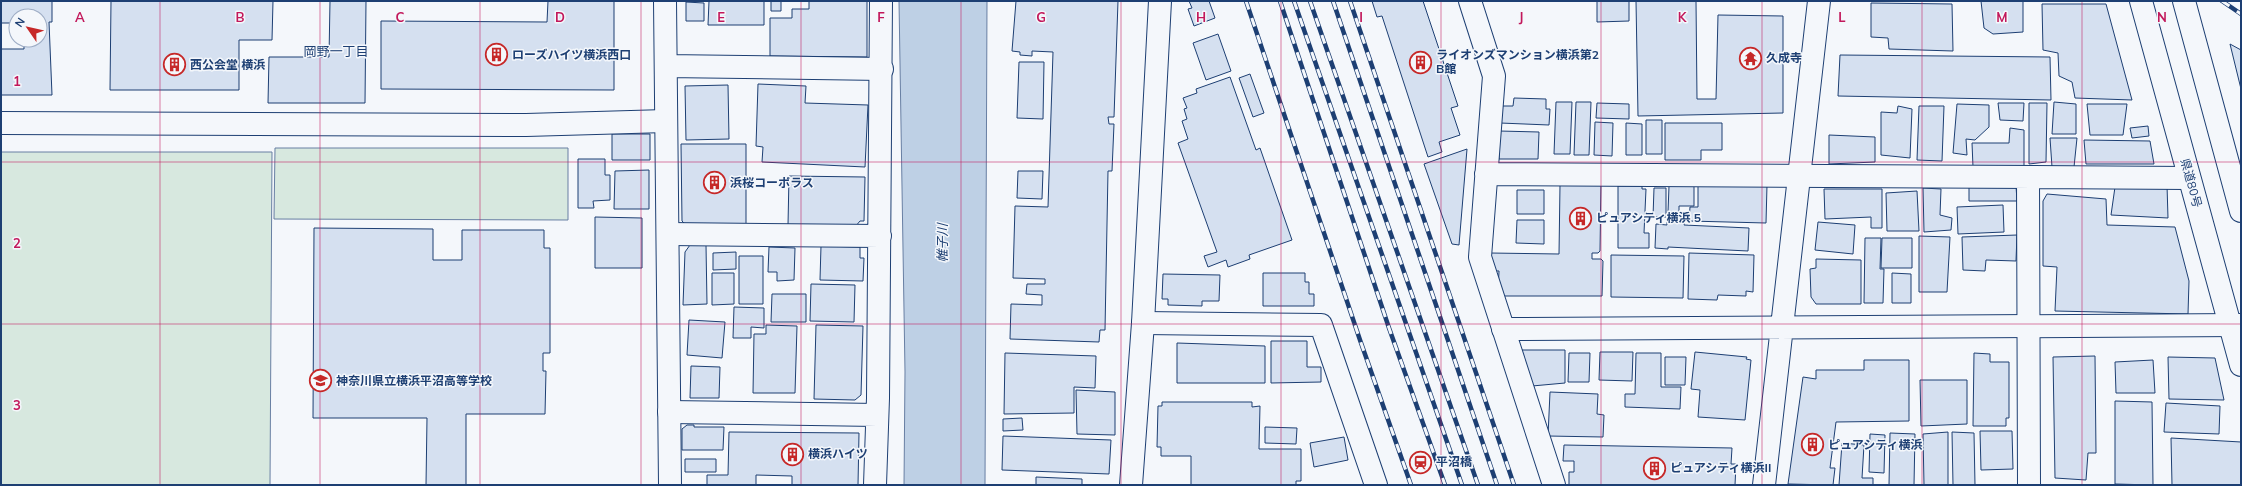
<svg xmlns="http://www.w3.org/2000/svg" width="2242" height="486" viewBox="0 0 2242 486" font-family="Mulish,'Noto Sans JP',sans-serif">
<style>
.green{fill:#d7e8df;stroke:#687fa3}
.water{fill:#bed0e5;stroke:#687fa3}
.building{fill:#d5e0f0;stroke:#1d3f73}
.lines{fill:none;stroke-linecap:round;stroke-linejoin:round}
.street-casing{stroke:#1d3f73;stroke-width:24}
.secondary-casing{stroke:#1d3f73;stroke-width:24}
.primary-casing{stroke:#1d3f73;stroke-width:24}
.street{stroke:#f4f7fb;stroke-width:22}
.secondary{stroke:#f4f7fb;stroke-width:22}
.primary{stroke:#f4f7fb;stroke-width:22}
.rail-casing{stroke:#1d3f73;stroke-width:4.5}
.rail{stroke:#f4f7fb;stroke-width:3;stroke-dasharray:9;stroke-linecap:butt}
.grid{fill:none;stroke:#c2185b;stroke-width:1;stroke-opacity:0.55}
.labels{text-anchor:middle;stroke-width:3;stroke-linejoin:round;paint-order:stroke}
.poi-label{font-size:12px;font-weight:bold;fill:#1d3f73;stroke:#f4f7fb;text-anchor:start}
.street-label{font-size:12px;fill:#1d3f73;stroke:#f4f7fb}
.neighbourhood-label{font-size:13px;fill:#1d3f73;stroke:#f4f7fb}
.water-label{font-size:13px;font-style:italic;fill:#1d3f73;stroke:#f4f7fb}
.grid-label{font-size:13px;text-anchor:middle;font-weight:bold;fill:#c2185b;stroke:#f4f7fb;stroke-width:3;stroke-linejoin:round;paint-order:stroke}
</style>
<rect width="100%" height="100%" fill="#f4f7fb"/>
<path class="green" d="M275,148H568V220L274,219Z
M1,152H272L270,485H1Z"/>
<path class="water" d="M899,1H987L985,485H904L905,372Z"/>
<path class="building" d="M1,1H52V22H49L52,95H1V49H24V40H40V16H16V23H1Z
M111,1H273L272,40H239V90H110Z
M330,1H366L365,103H268L269,57H329Z
M548,1H614V90L381,89V21L547,22Z
M709,1H764V25H708Z
M771,1H781V11H771Z
M809,1H867V57L770,56V18H792V9H809Z
M1016,1H1118L1114,117H1108L1109,124H1114L1112,171H1108L1105,330H1100L1099,342L1010,339L1011,304L1042,305V295L1026,294L1027,284H1045V279L1013,278L1015,206L1048,207L1053,52L1032,51V56L1020,55V52L1012,51Z
M1189,1H1209L1215,18L1194,26L1188,9L1192,8Z
M1372,1H1423L1458,106L1451,108L1460,135L1439,142L1442,152L1428,157L1382,16L1377,17Z
M1597,1H1629V21L1597,22Z
M1636,1H1696L1697,99H1716L1718,15L1783,16V113L1638,116Z
M1981,1H2023V32L1993,34L1984,28Z
M686,2L704,3V21H686Z
M1871,3L1952,4L1953,51L1889,49L1888,38L1871,37Z
M2042,4H2106L2132,100L2075,98L2072,82L2059,76L2058,53L2043,50Z
M1218,34L1231,71L1206,80L1193,43Z
M2230,44L2241,50V89Z
M1840,55L2050,57L2051,100L1838,96Z
M1019,62H1044L1043,119L1017,118Z
M1250,74L1264,113L1253,117L1239,78Z
M1230,77L1256,150L1260,148L1292,240L1249,255L1250,259L1228,267L1226,260L1208,267L1204,256L1217,252L1178,143L1188,139L1182,121L1187,119L1184,109L1187,108L1183,98L1197,93L1196,89Z
M758,84L806,86L805,103L868,105L865,167L762,162L763,147L756,146Z
M728,85L729,139L686,140L685,86Z
M1514,98L1546,99V109H1550L1549,125L1500,123L1501,106H1513Z
M1556,102H1572L1570,154H1554Z
M1576,102H1591L1589,155H1574Z
M2054,102L2076,104V134H2052Z
M1597,103L1629,104V119L1596,118Z
M1998,103H2024L2023,121L2000,120Z
M2029,103H2047L2046,162L2029,164Z
M1957,104L1989,105V127L1975,140L1966,139L1967,155L1953,153Z
M2087,104H2127L2123,135H2090Z
M1898,106L1912,109L1910,158L1881,155V112L1897,113Z
M1919,106H1944L1942,161L1917,160Z
M1646,120H1662V154H1646Z
M1595,122L1613,123L1612,156L1594,155Z
M1626,123L1642,124V155H1626Z
M1665,123H1722V150H1701V160H1665Z
M2148,126L2149,136L2132,138L2130,128Z
M2010,128L2024,130V167H1973L1972,143H2009Z
M1499,131L1539,132L1538,159H1499Z
M612,134H650V160H612Z
M1829,135L1875,137V162L1829,164Z
M2050,138H2077L2074,167H2052Z
M2084,140L2150,141L2154,164H2086Z
M681,144H746V226L688,227L682,221Z
M1467,149L1459,245L1452,244L1424,164Z
M578,159H605V175H610V200L593,201L594,208H578Z
M649,170V209H614L615,171Z
M1018,171H1043L1042,199L1017,198Z
M789,176L865,177L864,221H860L855,227L788,225Z
M1601,183L1600,251L1598,253H1592V259H1601L1603,261L1602,296H1501L1498,293L1499,271H1490V253L1559,254L1560,185Z
M1698,183L1767,185L1766,223L1689,221L1690,207H1698Z
M1969,184L2016,186L2017,201H1969Z
M2167,185L2168,218L2111,215L2115,187Z
M1618,186H1642V189H1646L1644,233H1649V248H1618Z
M1669,186H1694V206H1679V212H1668Z
M1654,188H1666V217H1653Z
M1923,188L1941,189L1940,215L1952,218L1951,230L1924,232Z
M1824,189H1882V228H1871V217L1825,219Z
M1517,190H1544V214H1517Z
M1917,191L1919,231H1887L1886,193Z
M2047,194L2106,199L2107,225L2175,227L2189,281L2188,314L2055,311L2057,267L2043,266V201Z
M2003,205L2004,232L1958,234L1957,207Z
M595,217L642,218V268H595Z
M1667,218L1684,219V225L1749,228L1748,251L1668,247V249L1655,248L1656,224L1667,225Z
M1517,220H1544V244L1516,243Z
M1818,222L1855,225L1853,254L1815,250Z
M314,228L433,229V260H462V230H544V248H550V353H543V371H546L545,414H466V485H426L427,418H313Z
M2017,235L2016,261L1986,260L1985,271L1963,270L1962,237Z
M1919,236L1950,237L1947,292H1919Z
M1865,238H1881L1880,269H1884L1883,303H1864Z
M1882,238H1912V268H1881Z
M690,245H706L707,304L683,305L685,252Z
M821,246L860,247V258H864L863,281L820,280Z
M769,247L795,248L794,280L777,281V272H768Z
M736,252V269L713,270V253Z
M1689,253L1754,255L1753,292L1746,291V296L1718,295L1717,300L1688,299Z
M1611,255L1684,256L1683,298L1611,297Z
M739,256H763V304H739Z
M1816,259L1861,260V304H1816L1811,297L1810,269L1816,268Z
M712,273H734V304L712,305Z
M1263,273H1305V282H1309V294H1314V306H1263Z
M1892,273L1911,274V303H1892Z
M1163,274L1220,275L1219,301H1202V306L1168,305V299H1162Z
M811,284L855,285L854,322L810,321Z
M772,294H806V322H771Z
M734,307L764,308V328L751,327V338H733Z
M689,320L725,322L722,358L687,355Z
M766,325L797,326L795,393H753L754,334H766Z
M816,325L863,326L861,395L855,400L814,399Z
M1271,341H1307V367H1321V382L1271,383Z
M1177,343L1265,346V383H1177Z
M1520,350H1565V383L1532,386Z
M1600,352H1633L1632,381L1599,380Z
M1695,352L1747,357L1746,359L1751,360L1745,420L1698,417L1700,390L1691,389Z
M1005,353L1096,356L1095,388L1074,387V413L1004,414Z
M1569,353H1590L1589,382H1568Z
M1636,353H1661V387H1681L1680,409L1625,407V394H1635Z
M1974,353L1990,354V362H2009V418H2006V426H1973Z
M2095,356L2096,453H2088L2086,480L2055,478L2053,357Z
M1665,357H1686L1685,385H1665Z
M2168,357L2215,358L2224,400L2169,399Z
M1864,360H1909V421L1836,422L1830,468H1835L1833,485L1788,484L1803,377L1816,379V370H1864Z
M2153,360L2155,393H2116L2115,362Z
M691,366L720,367L719,398H690Z
M1920,380H1967V424L1921,426Z
M1076,390L1115,392V435L1077,434Z
M1550,392L1598,394L1597,414L1604,415L1603,437L1548,436Z
M2115,401L2152,402L2153,485L2115,484Z
M1162,402H1252V407L1260,406L1259,449H1301V481H1296V485H1191V456H1161V447H1157L1158,406H1162Z
M2166,403L2220,406L2219,434L2164,432Z
M1022,418L1023,430L1003,431V419Z
M687,425H694V427H724L723,450H682V429Z
M1265,427L1297,428L1296,444L1265,443Z
M1980,431H2012L2013,469L1981,470Z
M729,432L859,433L858,485H792V476L756,475V485H707V475H728Z
M1948,432V485H1924L1923,434Z
M1952,432L1974,433L1975,485H1953Z
M1890,433L1915,434L1914,485H1889Z
M1870,434L1885,435L1884,473L1869,472Z
M1003,436L1111,440L1109,474L1002,470Z
M1344,437L1348,460L1314,467L1310,443Z
M2171,438L2241,442V485H2172Z
M1842,443L1864,445L1862,478H1873V485H1839Z
M1564,445L1732,448L1731,464H1736L1735,485H1569V472H1574V461H1563Z
M685,459H716V472H685Z
M1036,477L1082,479V485H1036Z"/>
<g class="lines">
<defs>
<path id="street" d="M1470,1L1494,76L1480,257L1554,485
M1,123L526,125L666,121
M1486,174L2189,178
M2028,177L2029,485
M668,234L880,236
M1143,323L1321,325L1376,485
M669,412L877,415
M875,485L878,398L881,1"/>
<path id="secondary" d="M665,1L670,485
M666,66L882,69
M1503,329L2241,325
M1131,485L1143,323L1160,1
M1764,485L1819,1"/>
<path id="primary" d="M2141,1L2241,365
M2184,1L2241,211"/>
</defs>
<use href="#street" class="street-casing"/>
<use href="#secondary" class="secondary-casing"/>
<use href="#primary" class="primary-casing"/>
<use href="#street" class="street"/>
<use href="#secondary" class="secondary"/>
<use href="#primary" class="primary"/>
<defs>
<path id="rail" d="M1246,1L1360,340L1411,485
M1280,1L1389,328L1445,485
M1294,1L1462,485
M1310,1L1478,485
M1333,1L1497,485
M1350,1L1514,485
M2222,1L2241,14"/>
</defs>
<use href="#rail" class="rail-casing"/>
<use href="#rail" class="rail"/>
</g>
<path class="grid" d="M160,1V485M320,1V485M480,1V485M641,1V485M801,1V485M961,1V485M1121,1V485M1281,1V485M1441,1V485M1601,1V485M1762,1V485M1922,1V485M2082,1V485M1,162H2241M1,324H2241"/>
<defs>
<symbol id="building-ring" viewBox="-11 -11 22 22"><circle r="9.5" fill="#f4f7fb" stroke="#c62828" stroke-width="1.5"/><path d="M-4-6H4V6H1V3H-1V6H-4ZM-2.5-4.3h1.7v1.8h-1.7ZM.8-4.3h1.7v1.8H.8ZM-2.5-1h1.7V.8h-1.7ZM.8-1h1.7V.8H.8Z" fill="#c62828"/></symbol>
<symbol id="temple-ring" viewBox="-11 -11 22 22"><circle r="9.5" fill="#f4f7fb" stroke="#c62828" stroke-width="1.5"/><path d="M0-6L5-2H3V0L6.5 2.5H4V6H1.5V3h-3V6H-4V2.5H-6.5L-3 0V-2H-5Z" fill="#c62828"/></symbol>
<symbol id="school-ring" viewBox="-11 -11 22 22"><circle r="9.5" fill="#f4f7fb" stroke="#c62828" stroke-width="1.5"/><path d="M0-5L7-2L0 1L-7-2ZM-4 1L0 2.5L4 1V4Q0 6-4 4Z" fill="#c62828"/></symbol>
<symbol id="station-ring" viewBox="-11 -11 22 22"><circle r="9.5" fill="#f4f7fb" stroke="#c62828" stroke-width="1.5"/><path d="M-3-6H3Q5-6 5-4V2Q5 4 3 4L4.5 6H3L1.5 4h-3L-3 6H-4.5L-3 4Q-5 4-5 2V-4Q-5-6-3-6ZM-3.5-4v3h7v-3ZM-3.5 1v1.5H-2V1ZM2 1v1.5H3.5V1Z" fill="#c62828"/></symbol>
</defs>
<g fill-rule="evenodd">
<use href="#building-ring" x="484" y="42" width="25" height="25"/>
<use href="#temple-ring" x="1738" y="46" width="25" height="25"/>
<use href="#building-ring" x="1408" y="50" width="25" height="25"/>
<use href="#building-ring" x="162" y="52" width="25" height="25"/>
<use href="#building-ring" x="702" y="170" width="25" height="25"/>
<use href="#building-ring" x="1568" y="206" width="25" height="25"/>
<use href="#school-ring" x="308" y="368" width="25" height="25"/>
<use href="#building-ring" x="1800" y="432" width="25" height="25"/>
<use href="#building-ring" x="780" y="442" width="25" height="25"/>
<use href="#station-ring" x="1408" y="450" width="25" height="25"/>
<use href="#building-ring" x="1642" y="456" width="25" height="25"/>
</g>
<g class="labels">
<g class="poi-label">
<text x="512" y="59">ローズハイツ横浜西口</text>
<text x="1436" y="59">ライオンズマンション横浜第2<tspan x="1436" dy="14">B館</tspan></text>
<text x="1766" y="62">久成寺</text>
<text x="190" y="69">西公会堂 横浜</text>
<text x="730" y="187">浜桜コーポラス</text>
<text x="1596" y="222">ピュアシティ横浜 5</text>
<text x="336" y="385">神奈川県立横浜平沼高等学校</text>
<text x="1828" y="449">ピュアシティ横浜</text>
<text x="808" y="458">横浜ハイツ</text>
<text x="1436" y="466">平沼橋</text>
<text x="1670" y="472">ピュアシティ横浜II</text>
</g>
<g class="street-label">
<text transform="translate(2191 183) rotate(75)" y="4">県道80号</text>
</g>
<g class="neighbourhood-label">
<text x="336" y="56">岡野一丁目</text>
</g>
<g class="water-label">
<text transform="translate(942 243) rotate(-90)" y="5">帷子川</text>
</g>
</g>
<g class="grid-label">
<text x="80" y="22">A</text>
<text x="240" y="22">B</text>
<text x="400" y="22">C</text>
<text x="560" y="22">D</text>
<text x="721" y="22">E</text>
<text x="881" y="22">F</text>
<text x="1041" y="22">G</text>
<text x="1201" y="22">H</text>
<text x="1361" y="22">I</text>
<text x="1521" y="22">J</text>
<text x="1682" y="22">K</text>
<text x="1842" y="22">L</text>
<text x="2002" y="22">M</text>
<text x="2162" y="22">N</text>
<text x="17" y="86">1</text>
<text x="17" y="248">2</text>
<text x="17" y="410">3</text>
</g>
<rect width="2242" height="486" fill="none" stroke="#1d3f73" stroke-width="4"/>
<g transform="translate(28 28) rotate(304)"><circle r="19" fill="#f4f7fb" stroke="#9eadc5"/>
<path d="M0-3L7 15L0 10L-7 15Z" fill="#c62828"/>
<text y="-6" font-size="11" font-weight="bold" text-anchor="middle" fill="#1d3f73">N</text>
</g>
</svg>
